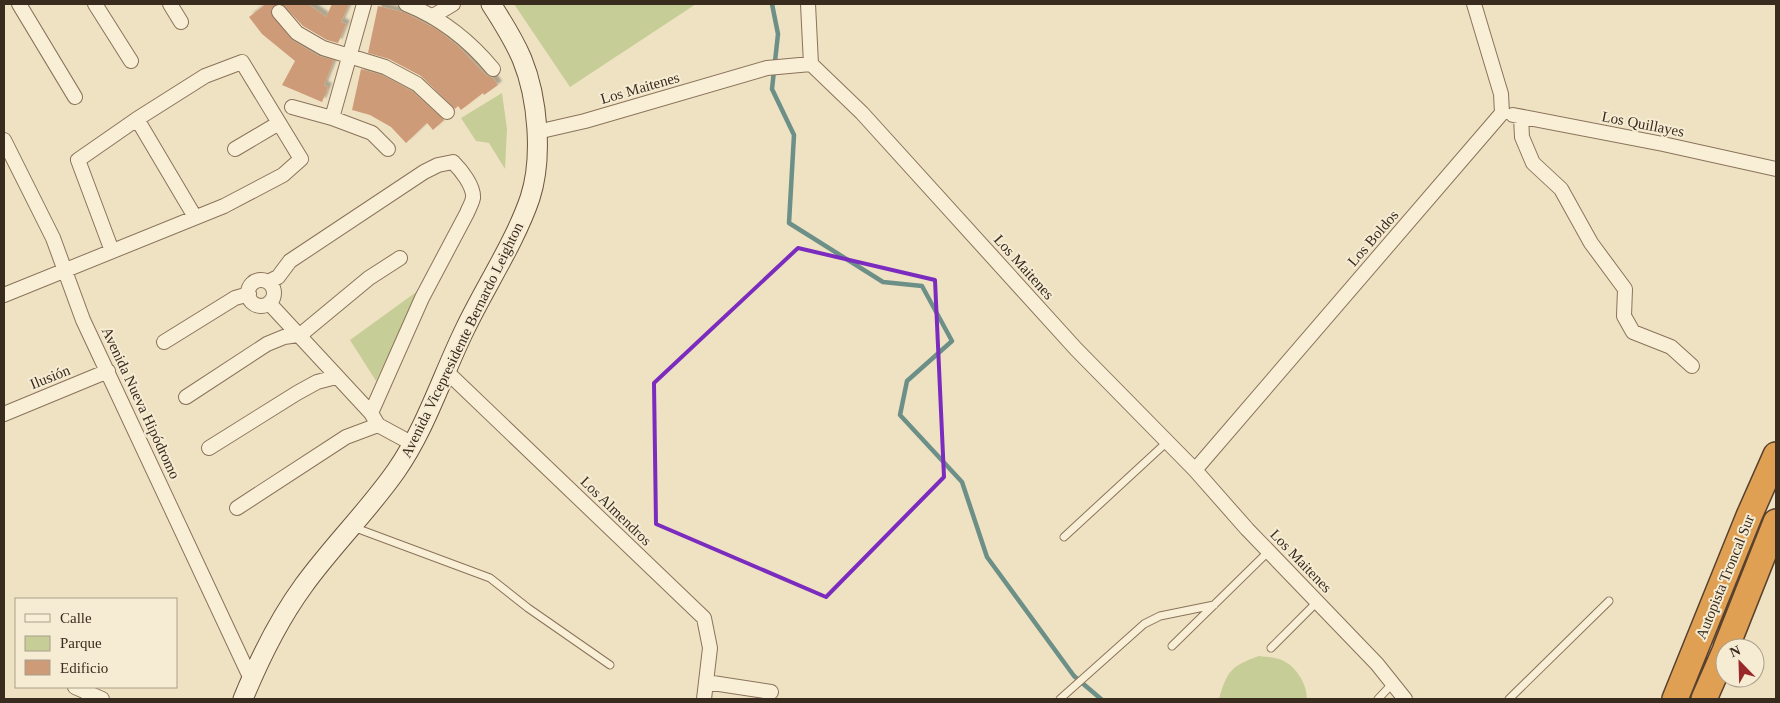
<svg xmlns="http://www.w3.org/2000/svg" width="1780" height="703" viewBox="0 0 1780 703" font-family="'Times New Roman',serif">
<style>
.green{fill:#c7cd97}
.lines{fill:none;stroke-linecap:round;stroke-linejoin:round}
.stream{stroke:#6c9087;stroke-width:4.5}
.building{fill:#ce9b79;filter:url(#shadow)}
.lane-casing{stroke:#8a735a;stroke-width:9}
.street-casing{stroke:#8a735a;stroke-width:16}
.secondary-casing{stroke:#6c543d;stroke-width:21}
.highway-casing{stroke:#57412e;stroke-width:28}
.lane{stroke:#f9efd7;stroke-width:7}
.street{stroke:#f9efd7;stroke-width:14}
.secondary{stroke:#f9efd7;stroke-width:19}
.highway{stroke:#e0a053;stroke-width:25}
.marked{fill:none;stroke:#7b2cbf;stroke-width:4;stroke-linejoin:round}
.labels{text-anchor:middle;stroke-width:4;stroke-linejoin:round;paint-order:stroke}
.street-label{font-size:15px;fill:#392b1e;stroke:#f6ecd3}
</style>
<defs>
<filter id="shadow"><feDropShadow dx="4" dy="-4" stdDeviation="1" flood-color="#0004"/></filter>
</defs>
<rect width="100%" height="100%" fill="#efe2c3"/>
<path class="green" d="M514,4H696L570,87Z
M502,93L507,129L505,169L489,143L476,141L461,118Z
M419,290L376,381L350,340Z
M1259,656C1265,657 1273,657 1279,659C1295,664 1307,683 1307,699H1219C1227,671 1231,666 1259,656Z"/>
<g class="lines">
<path class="stream" d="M772,4L778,34L772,89L794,135L789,223L883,282L922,286L952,341L907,381L900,415L962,482L987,557L1074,676L1101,699"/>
</g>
<path class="building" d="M266,4H277L271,9V14L292,40L319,56L334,60L324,85L328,87L322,102L282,85L295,61L262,34L249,17Z
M282,4H308L326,17L332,4H349L341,22L346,24L338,43L327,40L303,26Z
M378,6L406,13L438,30L458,46L486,75L493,78L498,85L484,95L483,93L461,110L458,106L455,109L421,76L389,59L368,53Z
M361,69L382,75L412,91L444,120L433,130L427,123L406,143L391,127L370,115L352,110Z"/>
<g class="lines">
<defs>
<path id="lane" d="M353,527L490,578L528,608L610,665
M1064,537L1167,442
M1172,646L1269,551
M1271,648L1317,602
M1060,699L1144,624L1160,616L1214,605
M1378,699L1393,683
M1509,699L1609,601"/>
<path id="street" d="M19,4L75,97
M95,4L131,61
M170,4L181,22
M406,4C441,18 469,40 493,69
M808,4L811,64
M279,12L297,33L323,48L385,67L417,84L447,112
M433,16L453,4
M292,107L332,118L372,133L388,149
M1513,115L1663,144L1776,169
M1521,117L1522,137L1533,163L1561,189L1591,243L1625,289L1624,316L1633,332L1671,347L1692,366
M332,118L364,4
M137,119L195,217
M537,132L585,121L767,68L811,64L862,113L1076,349L1195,470L1247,529L1377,664L1405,699
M4,140L53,238L83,320L251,679
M235,149L279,123
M248 293a13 13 0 1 1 26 0a13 13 0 1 1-26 0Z
M268,282L278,277L290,261L424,172L438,165L453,162C461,170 474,186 473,198C472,203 469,208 467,213L422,298L371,413
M4,295L224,206L283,175L301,159L242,62L205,76L137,119L78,160L112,251
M269,303L371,413L378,425L413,444
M164,342L235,298L249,294
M446,371L704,618L710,648L704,699
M186,397L267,344L284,337L298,335L305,331L369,278L400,258
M4,414L108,371
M209,448L297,393L317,382L336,377
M1195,470L1502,113L1501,94L1474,4
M237,508L346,437L378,425
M706,682L771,692
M75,687L102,699"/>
<path id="secondary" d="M243,699C259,660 279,619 304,585C333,545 368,511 396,471C426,428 442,376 465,329C485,287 515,242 530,198C543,158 538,98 522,59C514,40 502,21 491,4"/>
<path id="highway" d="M1726,648L1776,522
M1675,699L1749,516L1776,455
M1704,699L1725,651"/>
</defs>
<use href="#lane" class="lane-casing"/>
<use href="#street" class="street-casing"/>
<use href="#secondary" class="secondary-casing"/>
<use href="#highway" class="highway-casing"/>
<use href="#lane" class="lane"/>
<use href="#street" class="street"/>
<use href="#secondary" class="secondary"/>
<use href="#highway" class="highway"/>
</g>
<path class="marked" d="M798,248L935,280L944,477L826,597L656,524L654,383Z"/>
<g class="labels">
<g class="street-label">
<text transform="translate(640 88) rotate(-16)" y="5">Los Maitenes</text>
<text transform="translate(1643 124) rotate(11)" y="5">Los Quillayes</text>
<text transform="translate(1373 238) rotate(-49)" y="5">Los Boldos</text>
<text transform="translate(1024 267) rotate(48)" y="5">Los Maitenes</text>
<text transform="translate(462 340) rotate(-64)" y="5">Avenida Vicepresidente Bernardo Leighton</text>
<text transform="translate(50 377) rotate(-22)" y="5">Ilusión</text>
<text transform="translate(141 403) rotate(65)" y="5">Avenida Nueva Hipódromo</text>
<text transform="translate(616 511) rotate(44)" y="5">Los Almendros</text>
<text transform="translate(1301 561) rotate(46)" y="5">Los Maitenes</text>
<text transform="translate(1725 577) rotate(-68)" y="5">Autopista Troncal Sur</text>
</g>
</g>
<rect width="1780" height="703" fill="none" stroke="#392b1e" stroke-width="10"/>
<rect x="15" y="598" width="162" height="90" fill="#f6ecd3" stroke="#aa9f8b"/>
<rect x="25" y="614" width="25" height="8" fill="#f9efd7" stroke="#aa9f8b"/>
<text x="60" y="623" font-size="15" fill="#392b1e">Calle</text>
<rect x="25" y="636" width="25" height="15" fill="#c7cd97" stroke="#aa9f8b"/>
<text x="60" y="648" font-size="15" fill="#392b1e">Parque</text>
<rect x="25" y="660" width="25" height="15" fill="#ce9b79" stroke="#aa9f8b"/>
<text x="60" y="673" font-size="15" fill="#392b1e">Edificio</text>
<g transform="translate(1740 663) rotate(337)"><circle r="24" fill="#f6ecd3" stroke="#aa9f8b"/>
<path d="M0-4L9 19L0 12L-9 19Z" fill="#9a282a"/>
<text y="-8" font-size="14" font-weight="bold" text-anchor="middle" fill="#392b1e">N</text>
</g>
</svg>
